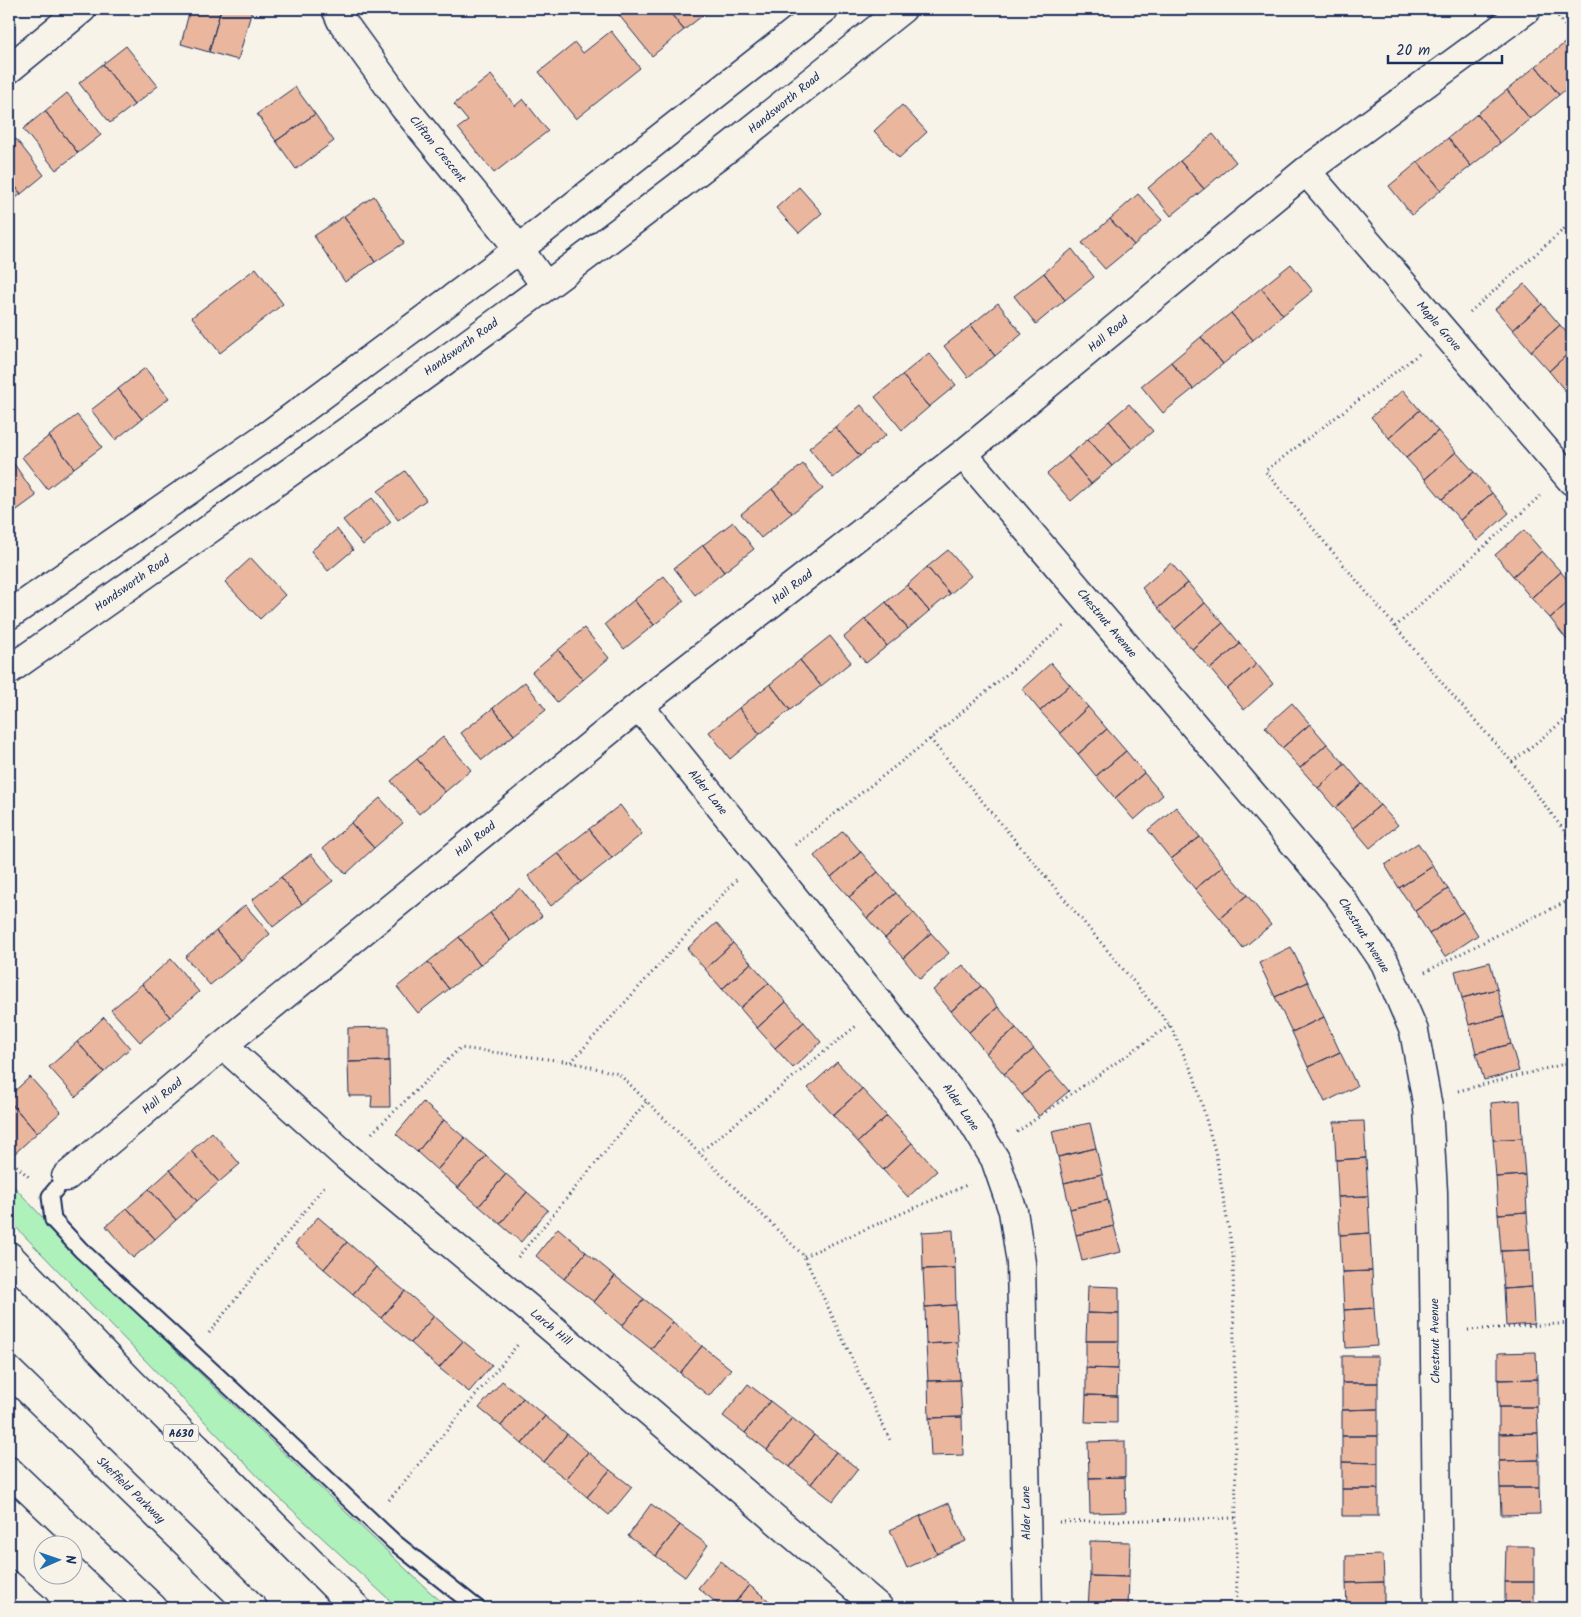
<svg xmlns="http://www.w3.org/2000/svg" width="1581" height="1617" viewBox="0 0 1581 1617" font-family="Kalam,sans-serif">
<style>
.green{fill:#aef1bb;stroke:#64908c}
.building{fill:#eab69d;stroke:#1b2f5e}
.lines{fill:none;stroke-linecap:round;stroke-linejoin:round}
.lane-casing{stroke:#1b2f5e;stroke-width:19}
.street-casing{stroke:#1b2f5e;stroke-width:31}
.secondary-casing{stroke:#1b2f5e;stroke-width:31}
.highway-casing{stroke:#1b2f5e;stroke-width:31}
.path{stroke:#1b2f5e;stroke-width:3;stroke-dasharray:1 4;stroke-linecap:butt}
.lane{stroke:#f7f3e8;stroke-width:15}
.street{stroke:#f7f3e8;stroke-width:28}
.secondary{stroke:#f7f3e8;stroke-width:28}
.highway{stroke:#f7f3e8;stroke-width:28}
.labels{text-anchor:middle;stroke-width:5;stroke-linejoin:round;paint-order:stroke}
.shield{fill:#f7f3e8;stroke:#5d6a87;stroke-width:1}
.shield-label{font-size:11px;font-weight:bold;fill:#1b2f5e}
.street-label{font-size:12px;fill:#1b2f5e;stroke:#f7f3e8}
</style>
<rect width="100%" height="100%" fill="#f7f3e8"/>
<filter id="ink" filterUnits="userSpaceOnUse"><feTurbulence type="fractalNoise" baseFrequency=".02" numOctaves="2"/><feDisplacementMap in="SourceGraphic" scale="10" xChannelSelector="R" yChannelSelector="G"/><feConvolveMatrix kernelMatrix="1 2 1 2 8 2 1 2 1" color-interpolation-filters="sRGB"/></filter>
<g filter="url(#ink)">
<path class="green" d="M9,1181L90,1269L429,1591L449,1608H398L274,1493L9,1220Z"/>
<path class="building" d="M190,9H221L209,52L181,44Z
M221,9L252,10L238,60L209,52Z
M624,9H667L684,30L652,56L618,14Z
M667,9H711L684,30Z
M611,31L640,68L576,119L539,72L575,43L583,53Z
M1566,42L1572,51V84L1559,95L1536,66Z
M126,46L158,86L134,105L103,64Z
M103,64L134,105L110,123L79,83Z
M1536,66L1559,95L1530,119L1507,90Z
M491,75L515,106L523,99L548,131L494,173L458,128L468,121L454,104Z
M295,87L315,114L276,141L257,114Z
M1507,90L1530,119L1500,143L1477,114Z
M67,93L101,135L78,153L45,111Z
M902,105L927,132L899,158L874,131Z
M45,111L78,153L56,170L23,129Z
M315,114L334,141L296,169L276,141Z
M1477,114L1500,143L1471,166L1448,138Z
M1213,134L1236,162L1204,189L1180,161Z
M1448,138L1471,166L1441,190L1418,162Z
M16,139L44,175L21,194L9,178V145Z
M1180,161L1204,189L1171,216L1148,188Z
M1418,162L1441,190L1412,215L1389,186Z
M9,178L21,194L9,203Z
M799,187L822,213L799,233L776,208Z
M1138,194L1162,220L1134,245L1110,219Z
M374,196L404,243L375,262L344,216Z
M344,216L375,262L345,282L314,236Z
M1110,219L1134,245L1105,269L1082,243Z
M1072,249L1094,277L1065,300L1044,273Z
M1291,264L1313,291L1283,315L1261,288Z
M256,268L283,304L220,353L192,317Z
M1044,273L1065,300L1036,324L1014,296Z
M1524,284L1542,304L1513,330L1495,309Z
M1261,288L1283,315L1253,340L1231,313Z
M998,303L1022,334L995,356L971,325Z
M1542,304L1560,325L1531,351L1513,330Z
M1231,313L1253,340L1223,364L1201,337Z
M971,325L995,356L968,377L944,346Z
M1560,325L1572,339V350L1549,371L1531,351Z
M1201,337L1223,364L1193,389L1171,362Z
M1572,350V387L1566,392L1549,371Z
M929,353L956,385L929,407L902,375Z
M1171,362L1193,389L1163,413L1141,386Z
M145,368L169,398L142,419L118,389Z
M902,375L929,407L902,430L875,397Z
M118,389L142,419L115,440L91,410Z
M1403,390L1420,410L1389,438L1371,417Z
M1129,404L1153,431L1132,449L1109,421Z
M861,405L886,435L860,456L835,427Z
M1420,410L1438,431L1406,458L1389,438Z
M77,415L102,447L74,468L49,436Z
M1109,421L1132,449L1112,466L1088,439Z
M835,427L860,456L833,478L809,448Z
M1438,431L1456,452L1425,479L1406,458Z
M49,436L74,468L47,489L22,457Z
M1088,439L1112,466L1091,484L1068,456Z
M1456,452L1474,472L1442,499L1425,479Z
M1068,456L1091,484L1071,501L1047,474Z
M10,458L36,496L10,515L9,513V459Z
M803,464L823,489L792,513L772,489Z
M405,471L426,500L398,520L378,491Z
M1474,472L1492,493L1460,520L1442,499Z
M772,489L792,513L761,538L741,514Z
M1492,493L1509,513L1477,541L1460,520Z
M372,498L391,522L363,545L343,520Z
M733,522L754,549L724,572L703,545Z
M337,529L353,550L328,571L311,551Z
M1524,530L1542,551L1513,576L1495,555Z
M703,545L724,572L695,595L674,568Z
M948,550L971,576L950,594L927,567Z
M1542,551L1561,572L1531,598L1513,576Z
M251,558L285,595L260,619L225,582Z
M1171,563L1188,583L1158,608L1142,588Z
M927,567L950,594L929,611L907,585Z
M1561,572L1572,586V599L1550,618L1531,598Z
M664,576L684,601L654,625L634,600Z
M1188,583L1205,603L1175,629L1158,608Z
M907,585L929,611L908,629L886,602Z
M1572,599V636L1567,640L1550,618Z
M634,600L654,625L624,649L605,624Z
M886,602L908,629L887,646L865,619Z
M1205,603L1223,623L1192,649L1175,629Z
M865,619L887,646L866,663L844,637Z
M1223,623L1240,644L1210,669L1192,649Z
M584,628L609,658L583,680L558,650Z
M830,636L851,662L821,686L800,660Z
M1240,644L1257,664L1227,689L1210,669Z
M558,650L583,680L557,702L532,672Z
M800,660L821,686L790,710L770,684Z
M1051,663L1070,685L1040,711L1022,689Z
M1257,664L1273,684L1244,710L1227,689Z
M525,682L546,710L514,735L493,708Z
M770,684L790,710L760,734L739,708Z
M1070,685L1088,707L1060,733L1040,711Z
M1292,703L1310,724L1282,748L1265,727Z
M1088,707L1107,729L1078,754L1060,733Z
M493,708L514,735L482,760L461,733Z
M739,708L760,734L730,759L709,732Z
M1310,724L1327,744L1300,768L1282,748Z
M1107,729L1126,751L1096,776L1078,754Z
M443,737L471,770L445,792L417,759Z
M1327,744L1345,764L1318,788L1300,768Z
M1126,751L1144,773L1115,798L1096,776Z
M417,759L445,792L419,814L391,781Z
M1345,764L1362,784L1335,808L1318,788Z
M1144,773L1163,795L1134,820L1115,798Z
M1362,784L1380,805L1353,828L1335,808Z
M380,798L403,823L374,848L351,823Z
M620,805L642,834L612,858L589,829Z
M1380,805L1398,825L1370,848L1353,828Z
M1176,807L1200,837L1171,859L1148,830Z
M351,823L374,848L346,874L323,848Z
M589,829L612,858L581,882L558,853Z
M843,831L861,852L831,877L814,856Z
M1200,837L1223,866L1195,889L1171,859Z
M1418,843L1433,866L1399,888L1385,865Z
M861,852L878,872L849,897L831,877Z
M558,853L581,882L551,906L528,876Z
M311,854L333,881L302,904L281,877Z
M1223,866L1247,895L1220,918L1195,889Z
M1433,866L1448,889L1415,911L1399,888Z
M878,872L896,893L867,918L849,897Z
M281,877L302,904L273,927L252,900Z
M520,888L542,916L511,941L490,913Z
M1448,889L1463,912L1429,934L1415,911Z
M896,893L914,913L885,938L867,918Z
M1247,895L1271,925L1243,948L1220,918Z
M245,905L270,934L241,960L216,931Z
M1463,912L1478,935L1445,957L1429,934Z
M490,913L511,941L480,965L459,937Z
M914,913L931,933L903,958L885,938Z
M716,923L733,943L705,969L687,949Z
M216,931L241,960L210,985L185,957Z
M931,933L949,953L920,979L903,958Z
M459,937L480,965L449,989L428,962Z
M733,943L751,963L722,989L705,969Z
M1291,947L1308,982L1275,997L1259,963Z
M171,959L199,992L170,1017L142,984Z
M428,962L449,989L418,1013L397,987Z
M1490,962L1497,989L1462,998L1455,971Z
M751,963L769,983L740,1008L722,989Z
M963,965L981,986L951,1011L933,990Z
M1308,982L1324,1017L1292,1032L1275,997Z
M769,983L786,1002L757,1028L740,1008Z
M142,984L170,1017L140,1042L111,1010Z
M981,986L998,1007L969,1032L951,1011Z
M1497,989L1504,1016L1469,1025L1462,998Z
M786,1002L804,1022L775,1048L757,1028Z
M998,1007L1016,1028L986,1053L969,1032Z
M1504,1016L1511,1044L1476,1053L1469,1025Z
M104,1017L130,1048L104,1072L77,1042Z
M1324,1017L1340,1052L1308,1067L1292,1032Z
M804,1022L821,1042L793,1068L775,1048Z
M389,1027V1061L348,1062V1028Z
M1016,1028L1034,1049L1004,1074L986,1053Z
M77,1042L104,1072L76,1097L49,1067Z
M1511,1044L1519,1071L1484,1080L1476,1053Z
M1034,1049L1051,1070L1022,1095L1004,1074Z
M1340,1052L1357,1086L1325,1102L1308,1067Z
M389,1061L390,1107H371L372,1096H349L348,1062Z
M837,1062L862,1089L833,1115L808,1088Z
M1051,1070L1069,1091L1039,1116L1022,1095Z
M30,1077L61,1112L37,1133L9,1101V1096Z
M862,1089L887,1116L858,1142L833,1115Z
M1520,1100L1522,1138L1493,1140L1491,1103Z
M9,1101L37,1133L13,1155L9,1150Z
M423,1102L444,1120L417,1152L396,1134Z
M887,1116L912,1143L883,1170L858,1142Z
M444,1120L465,1138L437,1170L417,1152Z
M1364,1121L1366,1158L1336,1160L1334,1122Z
M1090,1123L1096,1148L1058,1157L1052,1131Z
M212,1132L240,1164L219,1182L191,1151Z
M465,1138L486,1156L458,1188L437,1170Z
M1522,1138L1525,1175L1496,1177L1493,1140Z
M912,1143L937,1171L908,1197L883,1170Z
M1096,1148L1102,1174L1064,1183L1058,1157Z
M191,1151L219,1182L197,1201L170,1170Z
M486,1156L506,1174L479,1206L458,1188Z
M1366,1158L1368,1196L1338,1197L1336,1160Z
M170,1170L197,1201L176,1220L149,1189Z
M506,1174L527,1192L500,1224L479,1206Z
M1102,1174L1108,1200L1070,1209L1064,1183Z
M1525,1175L1527,1212L1498,1214L1496,1177Z
M149,1189L176,1220L155,1239L127,1208Z
M527,1192L548,1210L521,1242L500,1224Z
M1368,1196L1370,1233L1340,1235L1338,1197Z
M1108,1200L1114,1226L1076,1235L1070,1209Z
M127,1208L155,1239L133,1258L106,1226Z
M1527,1212L1530,1250L1501,1251L1498,1214Z
M318,1217L347,1242L324,1269L295,1244Z
M1114,1226L1121,1252L1082,1261L1076,1235Z
M558,1228L586,1252L564,1279L536,1256Z
M953,1230L955,1268L923,1269L922,1232Z
M1370,1233L1372,1271L1342,1272L1340,1235Z
M347,1242L376,1267L353,1294L324,1269Z
M1530,1250L1532,1287L1504,1289L1501,1251Z
M586,1252L615,1276L594,1302L564,1279Z
M376,1267L405,1291L381,1318L353,1294Z
M955,1268L956,1305L925,1307L923,1269Z
M1372,1271L1374,1308L1344,1310L1342,1272Z
M615,1276L644,1299L622,1326L594,1302Z
M1088,1286L1119,1287V1314L1087,1313Z
M1532,1287L1534,1324L1506,1326L1504,1289Z
M405,1291L434,1316L411,1343L381,1318Z
M644,1299L673,1322L651,1349L622,1326Z
M956,1305L958,1342L926,1344L925,1307Z
M1374,1308L1377,1346L1346,1348L1344,1310Z
M1087,1313L1119,1314V1341H1086Z
M434,1316L463,1341L439,1368L411,1343Z
M673,1322L702,1346L680,1373L651,1349Z
M463,1341L492,1365L469,1392L439,1368Z
M1086,1341H1119L1118,1369L1086,1368Z
M958,1342L960,1380L928,1381L926,1344Z
M702,1346L731,1369L709,1396L680,1373Z
M1536,1352L1537,1379L1498,1380V1353Z
M1342,1356H1378V1383H1342Z
M1086,1368L1118,1369L1117,1396L1086,1395Z
M1537,1379V1407H1499L1498,1380Z
M960,1380L962,1417L929,1418L928,1381Z
M502,1381L523,1398L501,1426L479,1408Z
M1342,1383H1378V1409L1342,1410Z
M748,1384L770,1401L745,1433L723,1416Z
M1086,1395L1117,1396V1423L1085,1422Z
M523,1398L545,1416L522,1444L501,1426Z
M770,1401L792,1418L767,1450L745,1433Z
M1499,1407H1537L1538,1433L1499,1434Z
M1378,1409V1436H1342V1410Z
M545,1416L567,1434L544,1462L522,1444Z
M962,1417L963,1455L931,1456L929,1418Z
M792,1418L814,1435L790,1467L767,1450Z
M1538,1433L1539,1460L1499,1461V1434Z
M567,1434L588,1452L566,1479L544,1462Z
M814,1435L836,1452L811,1484L790,1467Z
M1342,1436H1378V1463L1342,1462Z
M1125,1441V1477L1089,1478L1088,1442Z
M588,1452L610,1470L587,1497L566,1479Z
M836,1452L858,1469L833,1501L811,1484Z
M1539,1460V1488H1500L1499,1461Z
M1342,1462L1378,1463V1489H1342Z
M610,1470L632,1487L609,1515L587,1497Z
M1125,1477L1126,1512L1090,1513L1089,1478Z
M1500,1488H1539L1540,1514L1501,1515Z
M1342,1489H1378V1516H1342Z
M949,1503L966,1541L937,1554L920,1516Z
M651,1504L680,1525L656,1556L628,1536Z
M920,1516L937,1554L907,1568L890,1530Z
M680,1525L708,1545L685,1577L656,1556Z
M1090,1541L1130,1542L1129,1577L1090,1576Z
M1506,1546H1534V1582H1505Z
M1383,1555L1384,1582L1346,1583V1556Z
M720,1561L749,1585L731,1608H723L698,1588Z
M1090,1576L1129,1577L1128,1608H1088Z
M1384,1582V1608H1347L1346,1583Z
M1505,1582H1534V1608H1505Z
M749,1585L778,1608H731Z"/>
<g class="lines">
<defs>
<path id="lane" d="M66,1177L50,1196L53,1220L81,1250L233,1390L394,1542L477,1608"/>
<path id="street" d="M336,9L341,20L404,107L519,249L545,285
M9,69L82,9
M1306,171L1572,481
M963,454L1339,896L1385,963L1414,1031L1428,1108L1433,1192L1438,1608
M639,706L964,1108L995,1159L1013,1211L1021,1263L1028,1608
M223,1045L347,1157L540,1318L879,1608
M66,1177L223,1045L639,706L963,454L1306,171L1527,9"/>
<path id="secondary" d="M9,615L271,433L519,249L824,9
M9,670C253,499 497,328 732,145C789,100 845,54 902,9"/>
<path id="highway" d="M9,1256L130,1381L356,1608
M9,1371L253,1608
M9,1471L153,1608
M9,1585L35,1608"/>
</defs>
<use href="#lane" class="lane-casing"/>
<use href="#street" class="street-casing"/>
<use href="#secondary" class="secondary-casing"/>
<use href="#highway" class="highway-casing"/>
<path class="path" d="M1558,17L1572,34
M1470,312L1572,222
M1419,354L1265,471L1454,697L1512,762L1572,841
M1395,627L1540,496
M930,739L1170,1025L1194,1076L1216,1155L1233,1254L1237,1608
M1512,762L1572,714
M795,845L930,739L1065,625
M1425,972L1511,928L1572,899
M571,1062L737,879
M1458,1091L1572,1062
M1017,1132L1170,1025
M372,1133L460,1048L571,1062L619,1074L804,1256L890,1440
M699,1153L856,1026
M9,1159L31,1179
M804,1256L969,1184
M518,1257L647,1101
M1468,1330L1572,1323
M209,1333L326,1184
M389,1500L519,1343
M1059,1522L1235,1518"/>
<use href="#lane" class="lane"/>
<use href="#street" class="street"/>
<use href="#secondary" class="secondary"/>
<use href="#highway" class="highway"/>
</g>
</g>
<g class="labels">
<rect class="shield" x="163.5" y="1424.5" width="35" height="17" rx="4"/>
<g class="shield-label">
<text x="181" y="1437">A630</text>
</g>
<g class="street-label">
<text transform="translate(784 103) rotate(-39)" y="4">Handsworth Road</text>
<text transform="translate(438 149) rotate(51)" y="4">Clifton Crescent</text>
<text transform="translate(1439 326) rotate(49)" y="4">Maple Grove</text>
<text transform="translate(1108 334) rotate(-40)" y="4">Hall Road</text>
<text transform="translate(461 347) rotate(-36)" y="4">Handsworth Road</text>
<text transform="translate(132 583) rotate(-35)" y="4">Handsworth Road</text>
<text transform="translate(792 587) rotate(-38)" y="4">Hall Road</text>
<text transform="translate(1107 623) rotate(50)" y="4">Chestnut Avenue</text>
<text transform="translate(708 792) rotate(51)" y="4">Alder Lane</text>
<text transform="translate(475 839) rotate(-39)" y="4">Hall Road</text>
<text transform="translate(1364 935) rotate(58)" y="4">Chestnut Avenue</text>
<text transform="translate(162 1096) rotate(-40)" y="4">Hall Road</text>
<text transform="translate(961 1107) rotate(55)" y="4">Alder Lane</text>
<text transform="translate(551 1327) rotate(40)" y="4">Larch Hill</text>
<text transform="translate(1435 1341) rotate(-91)" y="4">Chestnut Avenue</text>
<text transform="translate(131 1490) rotate(44)" y="4">Sheffield Parkway</text>
<text transform="translate(1026 1513) rotate(-91)" y="4">Alder Lane</text>
</g>
</g>
<rect width="1581" height="1617" fill="none" stroke="#f7f3e8" stroke-width="30"/>
<rect x="15" y="15" width="1551" height="1587" fill="none" stroke="#1b2f5e" stroke-width="2" filter="url(#ink)"/>
<g transform="translate(58 1560) rotate(88)"><circle r="24" fill="#f7f3e8" stroke="#9fa5b1"/>
<path d="M0-4L9 19L0 12L-9 19Z" fill="#1f6fb2"/>
<text y="-8" font-size="14" font-weight="bold" text-anchor="middle" fill="#1b2f5e">N</text>
</g>
<path d="M1388 55v8h114v-8" fill="none" stroke="#1b2f5e" stroke-width="2.5"/>
<text x="1396" y="55" font-size="15" fill="#1b2f5e" stroke="#f7f3e8" stroke-width="4" paint-order="stroke">20 m</text>
</svg>
